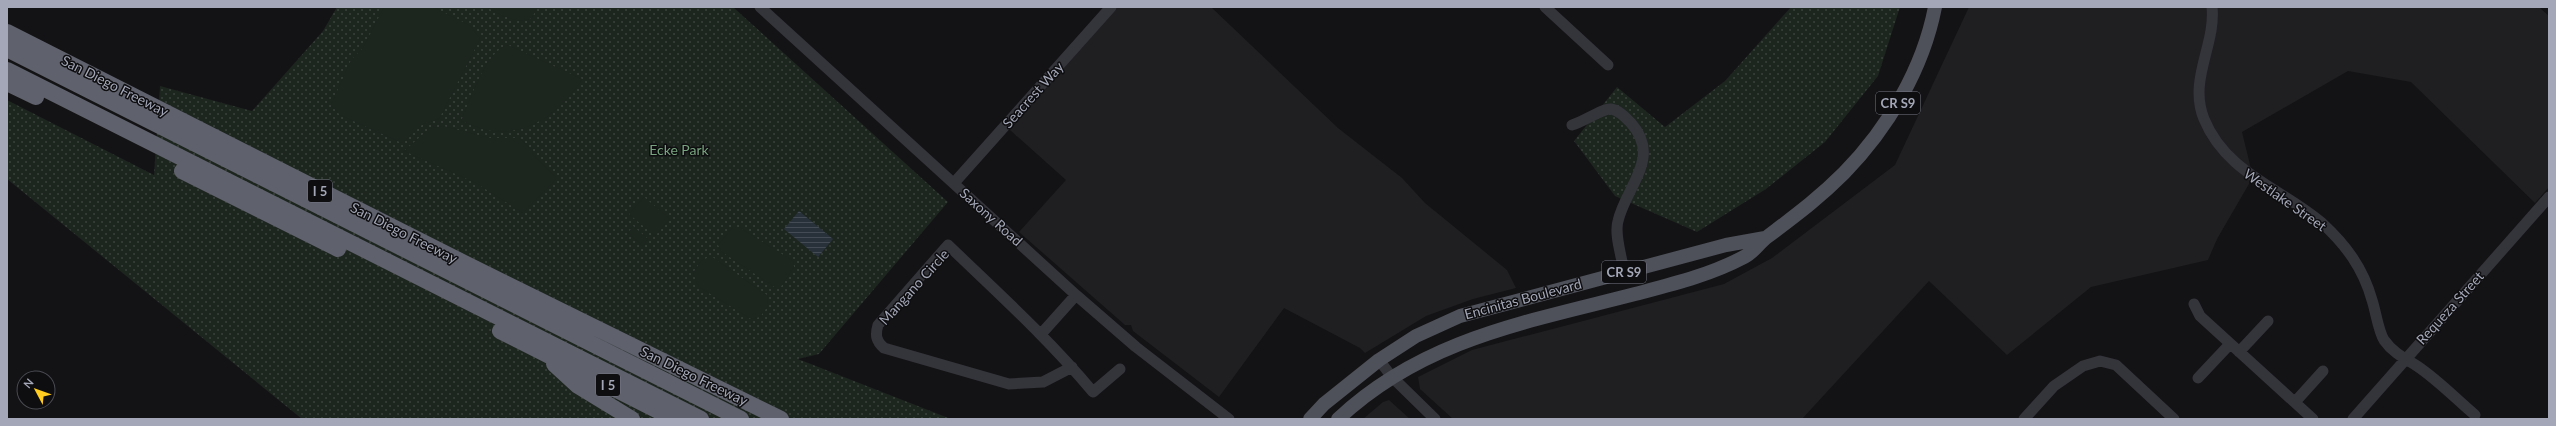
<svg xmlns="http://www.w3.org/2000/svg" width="2556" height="426" viewBox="0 0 2556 426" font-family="Lato,sans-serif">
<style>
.built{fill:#1f1f22}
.green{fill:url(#green-dots)}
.pitch{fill:#1d251f}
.water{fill:url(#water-rules)}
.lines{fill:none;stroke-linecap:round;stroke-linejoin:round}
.minor{stroke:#34343b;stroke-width:11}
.major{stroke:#4f515a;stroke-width:14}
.highway{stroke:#5f616c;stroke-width:16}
.labels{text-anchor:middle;stroke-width:3;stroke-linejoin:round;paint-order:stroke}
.shield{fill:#0e0e10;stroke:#767985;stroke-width:1}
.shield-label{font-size:13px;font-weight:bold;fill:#a3a7b7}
.street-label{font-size:14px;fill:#a3a7b7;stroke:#0e0e10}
.park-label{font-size:14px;fill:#78a47f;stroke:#0e0e10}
</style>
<defs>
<pattern id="green-dots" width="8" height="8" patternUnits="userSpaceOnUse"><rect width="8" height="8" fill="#1d251f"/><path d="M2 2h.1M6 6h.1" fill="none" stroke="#3b423d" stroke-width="1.8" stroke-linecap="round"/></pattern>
<pattern id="water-rules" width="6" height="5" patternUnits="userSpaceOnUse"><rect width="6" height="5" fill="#28303a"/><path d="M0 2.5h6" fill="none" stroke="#444b54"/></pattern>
</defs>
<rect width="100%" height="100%" fill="#131315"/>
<path class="built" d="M1116,7H1211L1338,128L1402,178L1425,203L1507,270L1516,288L1473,299L1426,316L1365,353L1360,348L1284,308L1219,397L1133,331L1131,325H1125L1019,232L1066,180L1010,130Z
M1969,7H2539L2549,16V187L2535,203L2411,82L2348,71L2242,132L2253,177L2217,239L2208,260L2091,287L2007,355L1929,281L1802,419H1453L1420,389L1418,377L1472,350L1724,284L1772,258L1895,165Z
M1389,400L1410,419H1363L1383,402Z"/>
<path class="green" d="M337,7H733L948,202L819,354L798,359L951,419H302L7,179V100L154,175L160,86L252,111L323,31Z
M1791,7H1900L1878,76L1825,142L1766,189L1697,232L1615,196L1574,141L1617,87L1665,127L1725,81Z"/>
<path class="pitch" d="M384,7H433L471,26L480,39L439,119L423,124L402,143L340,115L331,105L351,60L363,48Z
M486,7H537L532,18C516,25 500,14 486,7Z
M508,45L582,79C562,111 528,138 487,130C479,128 470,124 461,121C470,101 486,50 508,45Z
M443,126L490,138H519L533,151L532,154L557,178L523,213L476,183L404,151L429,129Z
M644,197L670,219L655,236L629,214Z
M633,226L648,239L643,246L628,233Z
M733,227H739L793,261L794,267L780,288H776L722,252L718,245Z
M711,256L767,295L768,306L760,317L751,319L699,287L693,273L701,261Z"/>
<path class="water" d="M799,211L833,239L818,257L784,229Z"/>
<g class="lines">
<path class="minor" d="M760,7L1076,295L1136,347L1229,419
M1545,7L1608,65
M2212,7C2216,45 2188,80 2204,119C2226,173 2281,188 2322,223C2346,245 2363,268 2372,300C2376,312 2378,330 2384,340C2393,353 2406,359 2417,366C2438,380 2456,399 2475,415
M1572,125C1583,122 1603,108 1611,109C1619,110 1626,118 1631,123C1662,158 1626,186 1618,221C1614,235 1622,257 1624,272
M954,183L1111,7
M2194,304L2200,316L2313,419
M1042,333L1076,295
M2239,352L2268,321
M1379,360L1392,377L1435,419
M1072,367L1043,382L1009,384L884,348C876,341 875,335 878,325L948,245C998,293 1049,339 1093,392L1120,369
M2198,378L2230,344
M2295,402L2323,371
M2024,419L2054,386L2083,366L2100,361L2116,365L2174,419
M2353,419L2549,197"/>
<path class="major" d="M1310,419L1324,404L1379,360L1416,336L1460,316L1726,245L1765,238
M1338,419C1423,339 1527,322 1635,294C1673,284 1710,275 1744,257C1753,253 1759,243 1767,237C1796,215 1818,199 1844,173C1888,128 1923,69 1935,7"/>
<path class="highway" d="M7,32L464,263L781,419
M7,49L741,419
M7,70L701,419
M7,83L36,97
M182,171L338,249
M500,331L674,419
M554,364L578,386L632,419"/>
</g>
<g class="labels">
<g class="shield">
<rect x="1876" y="92" width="44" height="22" rx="3"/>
<rect x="308" y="180" width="24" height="22" rx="3"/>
<rect x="1602" y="261" width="44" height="22" rx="3"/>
<rect x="596" y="374" width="24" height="22" rx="3"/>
</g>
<g class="shield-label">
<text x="1898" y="108">CR S9</text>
<text x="320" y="196">I 5</text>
<text x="1624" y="277">CR S9</text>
<text x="608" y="390">I 5</text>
</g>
<g class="street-label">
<text transform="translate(115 86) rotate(27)" y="5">San Diego Freeway</text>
<text transform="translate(1033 95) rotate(-48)" y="5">Seacrest Way</text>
<text transform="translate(2285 200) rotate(35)" y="5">Westlake Street</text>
<text transform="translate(991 217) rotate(42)" y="5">Saxony Road</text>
<text transform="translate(404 233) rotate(27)" y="5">San Diego Freeway</text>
<text transform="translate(914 287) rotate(-48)" y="5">Mangano Circle</text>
<text transform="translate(1523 299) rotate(-15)" y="5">Encinitas Boulevard</text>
<text transform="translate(2450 308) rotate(-48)" y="5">Requeza Street</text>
<text transform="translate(694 376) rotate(26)" y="5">San Diego Freeway</text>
</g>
<g class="park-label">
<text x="679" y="155">Ecke Park</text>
</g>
</g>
<rect width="2556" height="426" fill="none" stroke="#a3a7b7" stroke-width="16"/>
<g transform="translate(36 390) rotate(311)"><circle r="19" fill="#0e0e10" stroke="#4a4b53"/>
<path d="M0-3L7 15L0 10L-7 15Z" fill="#ffcc21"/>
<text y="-6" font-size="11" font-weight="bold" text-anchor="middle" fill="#a3a7b7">N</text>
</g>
</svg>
